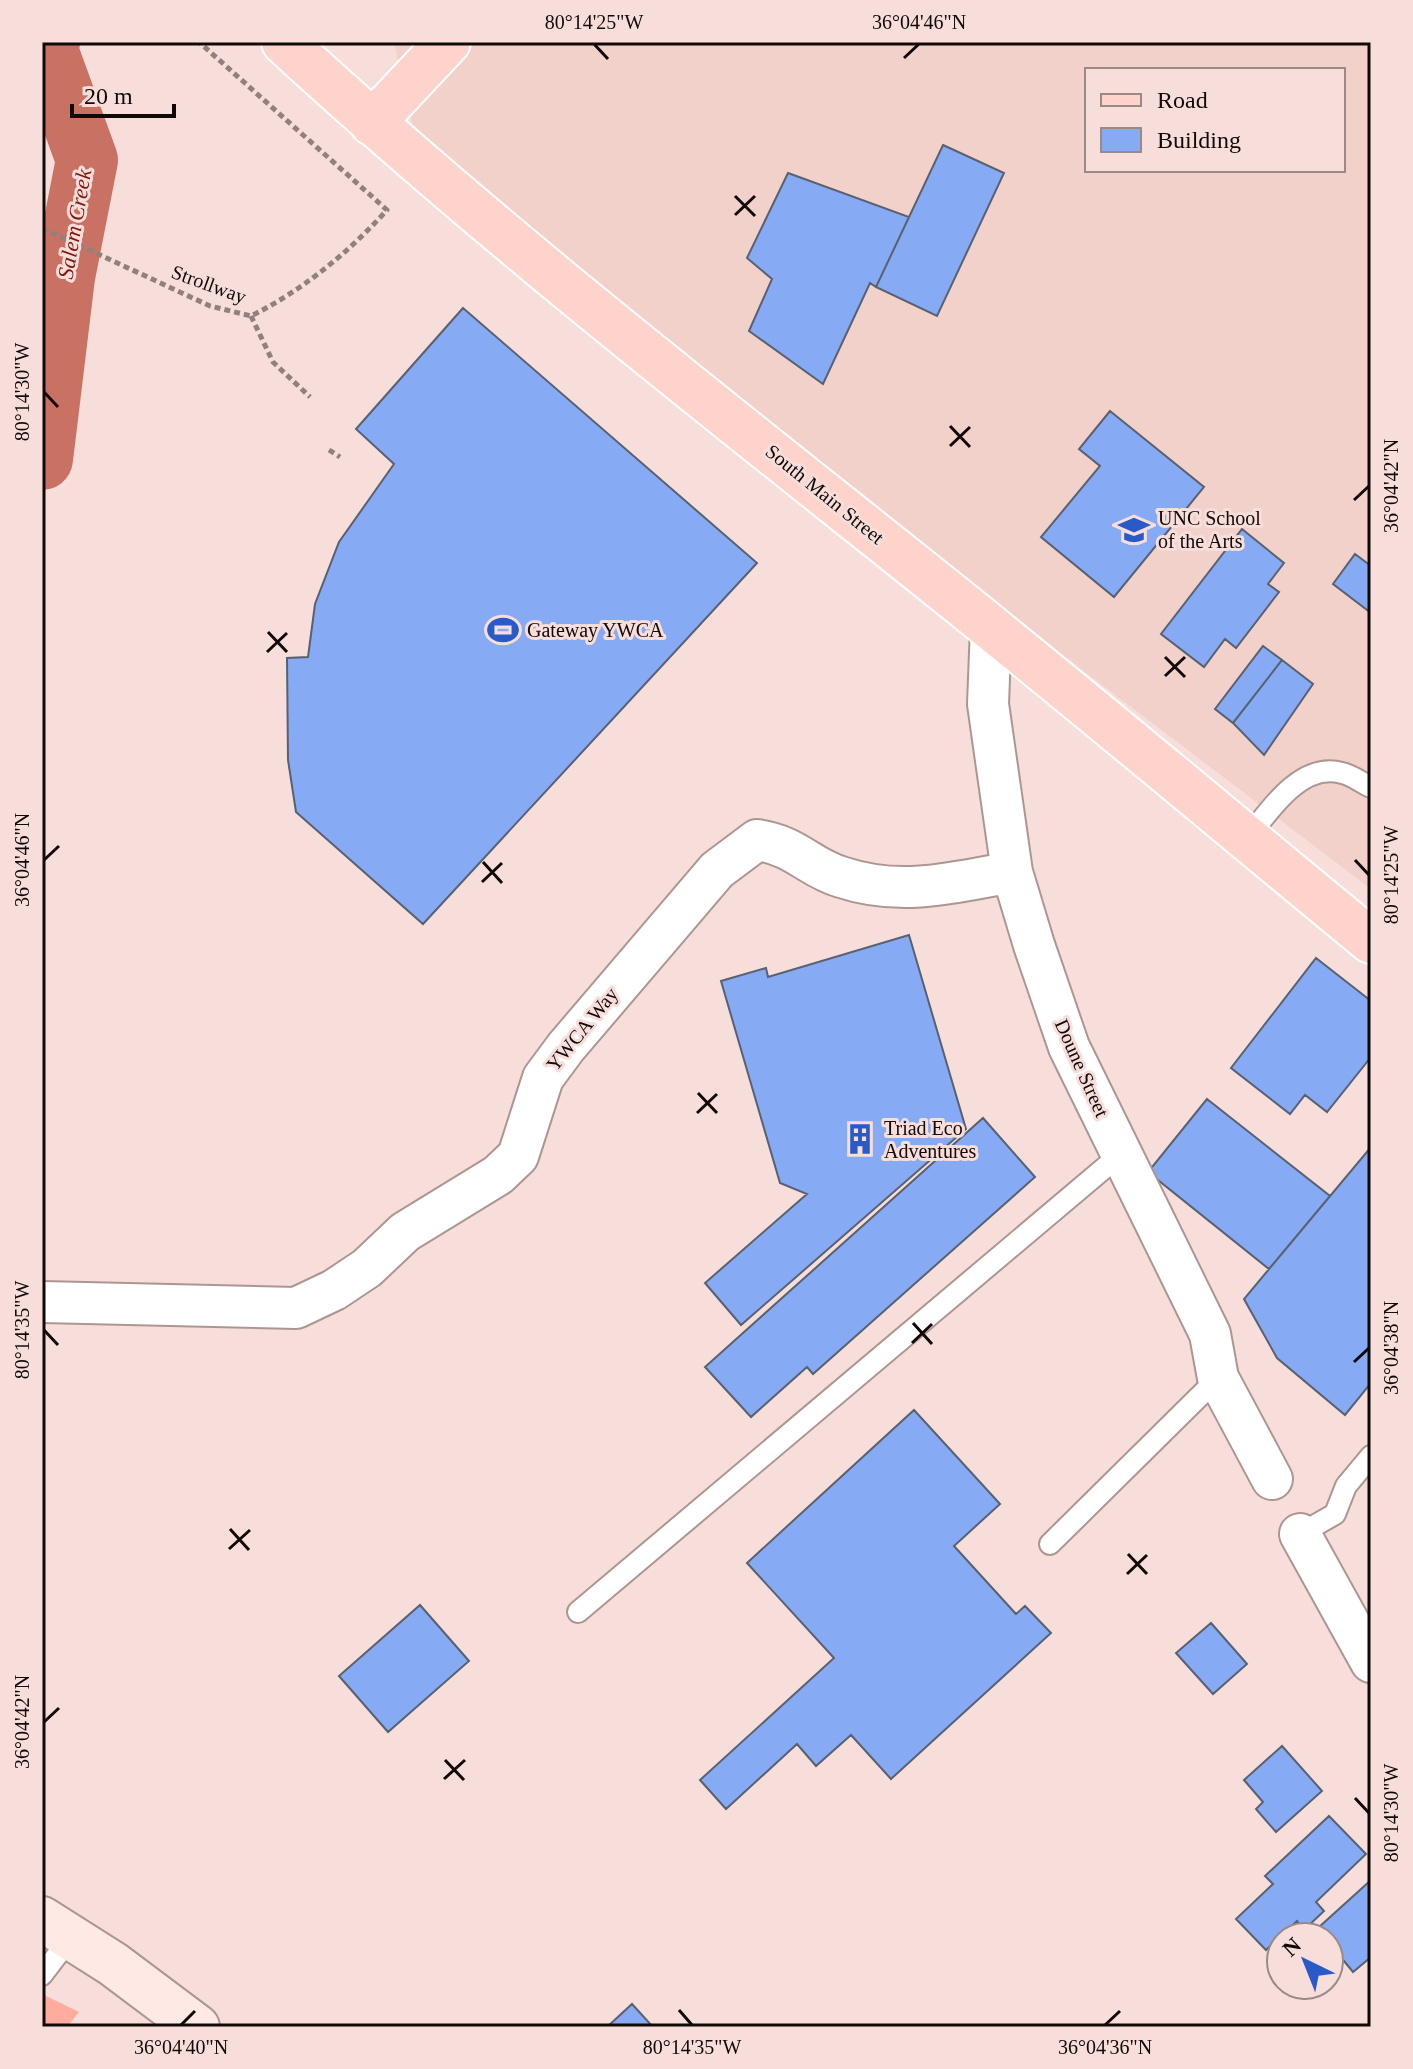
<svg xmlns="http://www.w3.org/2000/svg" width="1413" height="2069" viewBox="0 0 1413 2069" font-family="Georgia,serif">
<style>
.built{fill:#f2d1cb;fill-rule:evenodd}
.green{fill:#feac9e}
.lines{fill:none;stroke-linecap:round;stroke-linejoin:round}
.stream{stroke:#925248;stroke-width:10}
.river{stroke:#c97264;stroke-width:62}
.building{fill:#86aaf3;stroke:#596171;stroke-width:2}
.lane-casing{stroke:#ad9692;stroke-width:24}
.street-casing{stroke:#ad9692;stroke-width:44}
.secondary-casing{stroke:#ad9692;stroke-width:48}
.primary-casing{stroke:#fff;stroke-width:48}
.path{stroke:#91807d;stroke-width:5;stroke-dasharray:6 4;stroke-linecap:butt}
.lane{stroke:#fff;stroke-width:20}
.street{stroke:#fff;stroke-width:40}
.secondary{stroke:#fee9e5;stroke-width:44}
.primary{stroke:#fdd3cb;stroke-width:44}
.ticks{fill:none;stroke:#110908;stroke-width:3}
.labels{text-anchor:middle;stroke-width:6;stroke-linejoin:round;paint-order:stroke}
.street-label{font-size:20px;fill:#110908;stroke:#f7deda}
.poi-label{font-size:20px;fill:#110908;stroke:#f7deda;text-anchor:start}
.water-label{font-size:22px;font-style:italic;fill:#81160c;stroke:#f7deda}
.neatline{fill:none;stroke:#110908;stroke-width:3}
.ticks-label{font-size:20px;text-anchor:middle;fill:#110908}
</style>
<rect width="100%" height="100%" fill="#f7deda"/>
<path class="built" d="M394,42H1371V889L422,169ZM1087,70H1343V170H1087Z"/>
<path class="green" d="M42,1994L79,2012L67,2027H42Z"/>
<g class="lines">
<path class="stream" d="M42,44L47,50"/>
<path class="river" d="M42,459L64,277L87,160L47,50L49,42"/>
</g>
<path class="building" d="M943,145L1004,173L937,316L876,287Z
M788,173L909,217L876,287L870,283L823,384L749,331L772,279L747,258Z
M463,308L757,563L423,924L296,812L288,760L287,658L308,657L315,604L339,542L394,464L356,429Z
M1110,411L1204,487L1114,597L1041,537L1100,466L1079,449Z
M1242,529L1284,563L1268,584L1279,592L1236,648L1225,639L1204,667L1161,634Z
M1355,554L1371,566V613L1333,584Z
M1263,646L1282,660L1233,723L1215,709Z
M1282,660L1313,684L1264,755L1233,723Z
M909,935L966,1129L741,1325L705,1283L807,1194L780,1183L721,981L766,968L768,977Z
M1316,958L1371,1001V1057L1327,1112L1305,1095L1290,1114L1231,1068Z
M1207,1099L1330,1196L1269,1269L1148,1172Z
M983,1118L1035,1177L813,1374L807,1367L751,1417L705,1367Z
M1371,1147V1383L1345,1415L1277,1358L1244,1299Z
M914,1410L1000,1504L954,1546L1016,1614L1025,1606L1051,1633L891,1779L851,1735L816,1766L797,1744L726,1809L700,1780L834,1658L747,1563Z
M420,1605L469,1661L388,1732L339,1676Z
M1211,1623L1247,1664L1213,1694L1176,1653Z
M1282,1746L1322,1791L1276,1832L1256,1809L1263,1802L1244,1780Z
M1329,1816L1366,1854L1316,1902L1324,1911L1304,1930L1297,1921L1266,1950L1236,1919L1273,1884L1265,1876Z
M1371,1880V1957L1353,1972L1344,1961L1329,1974V1937L1318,1928Z
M632,2004L653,2027H607Z"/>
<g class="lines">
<defs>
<path id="lane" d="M1247,839C1268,812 1301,761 1342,773C1352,775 1362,783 1371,787
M1300,1534L1335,1514L1346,1486L1371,1456
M1050,1544L1218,1378
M578,1612L1121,1154
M42,1975L71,1937"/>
<path id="street" d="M991,627L988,704L1012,872L1034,945L1069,1047L1210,1334L1218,1378L1272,1479
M42,1302L296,1308L334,1290L367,1268L405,1232L498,1175L518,1156L543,1078L566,1047L717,870L757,840C797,846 808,867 841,877C901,897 952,883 1012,872
M1300,1534L1371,1662"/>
<path id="secondary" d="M42,1919L113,1964L197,2027"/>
<path id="primary" d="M284,42C491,233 713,405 933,581C1081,699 1225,821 1371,941
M372,123L448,42"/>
</defs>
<use href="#lane" class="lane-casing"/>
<use href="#street" class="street-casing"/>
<use href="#secondary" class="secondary-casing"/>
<use href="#primary" class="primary-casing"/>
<path class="path" d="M42,228L210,306L251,316C303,290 348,253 387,210L199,42
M251,316L273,362L310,397
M329,450L340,457"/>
<use href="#lane" class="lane"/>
<use href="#street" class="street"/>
<use href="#secondary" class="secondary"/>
<use href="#primary" class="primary"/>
</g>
<path class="ticks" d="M594,44L608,59M904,58L919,44M735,196L755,216M735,215L755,196M44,392L58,407M950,426L970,447M950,446L970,427M1354,500L1369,486M268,632L287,652M267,652L287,633M1165,657L1185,677M1165,676L1185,657M44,860L59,846M1355,860L1369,875M483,862L502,883M482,882L502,863M698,1093L717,1113M697,1113L717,1094M913,1323L932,1344M44,1330L58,1345M912,1343L932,1324M1354,1362L1369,1348M230,1529L249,1550M229,1549L250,1530M1128,1554L1147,1574M1127,1574L1147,1555M44,1722L59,1708M445,1760L464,1780M444,1779L465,1760M1355,1798L1369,1813M679,2010L692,2025M181,2025L195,2011M1105,2025L1120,2011"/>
<defs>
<symbol id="university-bare" viewBox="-9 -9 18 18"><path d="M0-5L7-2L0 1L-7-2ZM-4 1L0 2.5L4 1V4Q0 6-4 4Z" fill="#2a5ac8" stroke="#f7deda" stroke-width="2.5" paint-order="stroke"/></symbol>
<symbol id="stadium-bare" viewBox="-9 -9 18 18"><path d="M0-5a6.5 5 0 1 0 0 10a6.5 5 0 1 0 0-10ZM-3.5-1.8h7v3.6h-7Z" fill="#2a5ac8" stroke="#f7deda" stroke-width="2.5" paint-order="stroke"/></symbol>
<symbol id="building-bare" viewBox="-9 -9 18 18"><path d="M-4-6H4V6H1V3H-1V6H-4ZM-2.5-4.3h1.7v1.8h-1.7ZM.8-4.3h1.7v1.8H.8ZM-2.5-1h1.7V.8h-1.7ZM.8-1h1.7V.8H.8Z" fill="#2a5ac8" stroke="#f7deda" stroke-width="2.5" paint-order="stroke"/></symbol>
</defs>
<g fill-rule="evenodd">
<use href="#university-bare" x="1112" y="508" width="44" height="44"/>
<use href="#stadium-bare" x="481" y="608" width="44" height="44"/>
<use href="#building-bare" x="838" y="1117" width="44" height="44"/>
</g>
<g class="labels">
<g class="street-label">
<text transform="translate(209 284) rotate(20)" y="7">Strollway</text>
<text transform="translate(825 494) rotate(39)" y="7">South Main Street</text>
<text transform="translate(582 1029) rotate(-51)" y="7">YWCA Way</text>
<text transform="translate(1082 1068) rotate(66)" y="7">Doune Street</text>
</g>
<g class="poi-label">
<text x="1158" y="525">UNC School<tspan x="1158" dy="23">of the Arts</tspan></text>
<text x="527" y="637">Gateway YWCA</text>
<text x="884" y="1135">Triad Eco<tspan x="884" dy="23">Adventures</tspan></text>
</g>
<g class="water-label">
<text transform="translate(74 224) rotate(-80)" y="8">Salem Creek</text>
</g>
</g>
<rect width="1413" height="2069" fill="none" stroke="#f7deda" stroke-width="88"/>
<rect x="1085" y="68" width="260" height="104" fill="#f7deda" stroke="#9b8986" stroke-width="2"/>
<rect x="1101" y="94" width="40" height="12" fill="#fdd3cb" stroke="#9b8986" stroke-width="2"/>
<text x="1157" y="108" font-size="24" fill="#110908">Road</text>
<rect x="1101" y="128" width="40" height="24" fill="#86aaf3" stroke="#9b8986" stroke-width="2"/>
<text x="1157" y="148" font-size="24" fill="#110908">Building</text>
<g transform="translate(1305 1961) rotate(317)"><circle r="38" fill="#f7deda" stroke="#9b8986" stroke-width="2"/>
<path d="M0-6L14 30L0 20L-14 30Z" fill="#2a5ac8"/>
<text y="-12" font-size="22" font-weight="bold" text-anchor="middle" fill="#110908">N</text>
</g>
<path d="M72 104v12h102v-12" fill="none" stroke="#110908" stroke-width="4"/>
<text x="84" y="104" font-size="24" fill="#110908" stroke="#f7deda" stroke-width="6" paint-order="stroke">20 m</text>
<rect x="44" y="44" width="1325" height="1981" class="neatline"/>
<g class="ticks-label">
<text x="594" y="29">80°14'25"W</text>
<text x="919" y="29">36°04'46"N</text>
<text transform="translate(22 392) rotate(-90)" y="7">80°14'30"W</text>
<text transform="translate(1391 486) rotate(-90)" y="7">36°04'42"N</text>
<text transform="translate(22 860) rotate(-90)" y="7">36°04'46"N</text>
<text transform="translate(1391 875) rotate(-90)" y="7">80°14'25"W</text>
<text transform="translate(22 1330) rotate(-90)" y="7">80°14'35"W</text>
<text transform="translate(1391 1348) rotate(-90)" y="7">36°04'38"N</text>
<text transform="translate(22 1722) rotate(-90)" y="7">36°04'42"N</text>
<text transform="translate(1391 1813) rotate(-90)" y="7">80°14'30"W</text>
<text x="181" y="2054">36°04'40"N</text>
<text x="692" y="2054">80°14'35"W</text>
<text x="1105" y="2054">36°04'36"N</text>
</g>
</svg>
